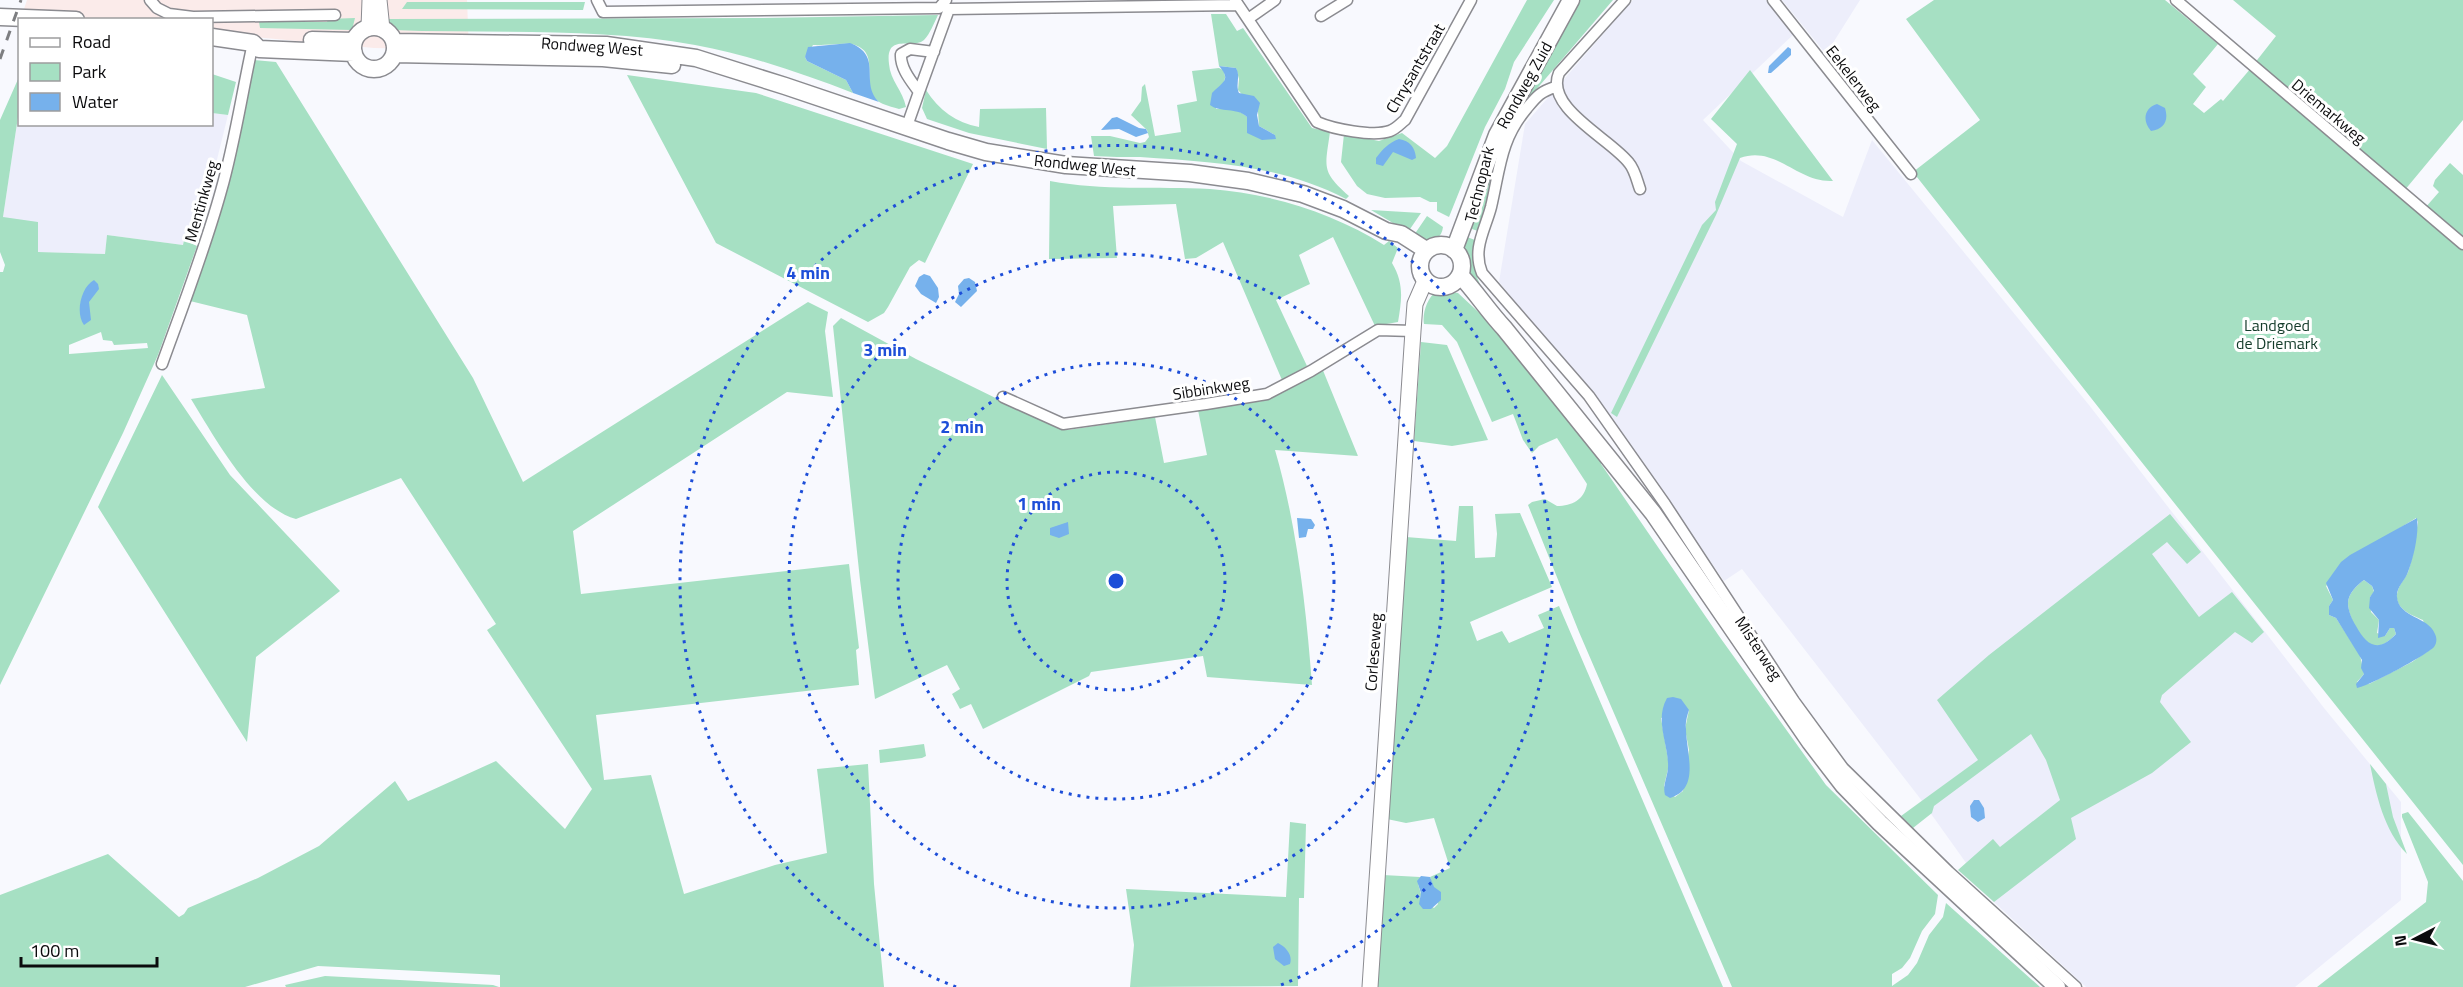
<svg xmlns="http://www.w3.org/2000/svg" width="2463" height="987" viewBox="0 0 2463 987" font-family="'Titillium Web',sans-serif">
<style>
.commercial{fill:#fbebea}
.built{fill:#edeefb}
.green{fill:#a6e0c3;fill-rule:evenodd}
.water{fill:#76b1ec;fill-rule:evenodd}
.lines{fill:none;stroke-linecap:round;stroke-linejoin:round}
.street-casing{stroke:#8b8b90;stroke-width:13}
.secondary-casing{stroke:#8b8b90;stroke-width:17}
.primary-casing{stroke:#8b8b90;stroke-width:19}
.street{stroke:#fff;stroke-width:10}
.secondary{stroke:#fff;stroke-width:15}
.primary{stroke:#fff;stroke-width:16}
.rail{stroke:#7d7e81;stroke-width:3;stroke-dasharray:10 10;stroke-linecap:butt}
.ring{fill:none;stroke:#1d4ed8;stroke-width:3;stroke-dasharray:3 6}
.labels{text-anchor:middle;stroke-width:6;stroke-linejoin:round;paint-order:stroke}
.street-label{font-size:16px;fill:#0b0b0d;stroke:#fff}
.park-label{font-size:16px;fill:#143b2a;stroke:#fff}
.centre{fill:#1d4ed8;stroke:#fff;stroke-width:3}
.ring-label{font-size:18px;text-anchor:middle;font-weight:bold;fill:#1d4ed8;stroke:#fff;stroke-width:6;stroke-linejoin:round;paint-order:stroke}
</style>
<rect width="100%" height="100%" fill="#f8f9fe"/>
<path class="commercial" d="M27,0H467L469,50L374,48L212,33V20H66L22,15Z"/>
<path class="built" d="M1633,0H1766L1794,34L1703,120L1741,161L1843,217L1872,140L2089,405L2324,708L2401,802V900L2295,987H2086L1994,902L1919,797L1742,569L1724,581L1613,420L1499,282L1525,124Z
M1782,0H1860L1826,54Z
M19,110L20,124H212V113L228,115L203,216L186,228L183,245L107,235L105,254L38,252L3,217Z"/>
<path class="green" d="M1527,0H1554L1514,62L1505,89L1485,127L1449,217L1437,211V202H1430L1420,197L1385,198L1367,194L1357,186L1341,162L1344,134L1379,141L1402,133L1435,158L1447,146Z
M1580,0H1613L1516,113Z
M1934,0H2165L2218,44L2193,74L2206,87L2193,104L2204,113L2221,99L2223,101L2251,68L2463,247V865L2136,455L1913,172L1980,120L1906,19ZM2416,518L2418,522C2415,538 2414,553 2409,569C2407,577 2400,583 2398,590C2392,608 2411,615 2423,620L2431,649L2412,662L2369,684L2357,682L2364,674L2360,655L2336,618L2329,615V606L2333,600L2326,586L2379,541Z
M2233,0H2463V120L2404,191L2254,64L2276,36Z
M407,2H585L583,10H580L402,9Z
M1211,14H1226L1237,31L1243,28L1312,128L1330,132C1325,168 1321,171 1349,196L1346,199C1280,165 1213,162 1140,157C1125,157 1109,157 1094,156L1091,136H1110L1140,143L1145,142L1149,137L1147,130L1131,115L1141,101L1142,87L1145,84L1155,136L1181,132L1177,105L1197,101L1192,71L1219,68L1223,70C1227,78 1225,83 1218,88L1216,109C1227,108 1239,109 1247,117V129L1275,135L1259,126L1258,112L1238,90L1239,79L1236,68L1219,66Z
M938,15C934,23 930,34 924,40C913,50 885,32 889,64C890,80 903,91 906,107L899,109C893,107 883,105 878,101C859,87 882,54 855,45C845,42 826,46 813,45L805,57L807,61L846,80L853,93C801,73 749,55 695,45C599,27 491,34 393,30L386,19L760,18Z
M355,18L352,30L260,28L259,22H327L328,19Z
M254,60L276,62L473,378L523,482L808,302L828,312L825,331L833,397L787,392L573,531L581,594L849,564L859,648L856,650L859,685L596,715L604,780L651,775L684,894L775,865L827,853L817,769L868,764L874,884L884,987H500V975L318,966L245,987H0V895L108,854L179,917L184,914L188,908L258,878L319,846L395,781L408,801L496,761L565,829L592,789L487,630L496,624L401,478L296,519C252,507 214,436 191,399L265,388L247,315L190,301Z
M1750,70L1833,181C1797,183 1776,145 1740,158L1716,215L1617,417L1611,413L1702,225L1716,210L1715,202L1737,144L1711,119Z
M212,74L236,82L228,115L212,113Z
M627,75L756,93L973,164L925,263L919,260L910,267L888,307L884,313L868,322L716,243Z
M19,77V110L3,217L38,222V252L105,254L107,235L183,245L184,240L197,246L158,355L123,433L0,685V272H3L5,265L0,252V120ZM101,332L103,340L112,341L114,345L147,343L148,348L69,354V345Z
M926,90C939,110 956,123 979,127L980,109L1046,108L1047,149L969,133L927,119L922,108Z
M2450,163L2463,175V241L2425,208L2439,192L2433,186L2435,180Z
M1493,168L1489,195L1478,231L1469,228Z
M1050,181C1103,191 1156,186 1210,189C1269,193 1334,213 1384,245L1389,241L1398,248L1392,263C1404,283 1402,299 1398,322L1375,326L1333,237L1299,255L1310,284L1276,300L1307,366L1282,380L1223,242L1196,258L1185,259L1176,204L1113,206L1117,258L1049,259Z
M1371,210L1421,213L1408,232Z
M1427,216L1443,227C1441,244 1425,241 1412,238Z
M1467,237L1475,240C1473,257 1473,272 1481,286L1469,279L1466,271V263L1462,252Z
M1447,291L1458,293L1487,320L1604,458L1601,464L1719,636L1826,785L1938,895L1935,914L1922,931L1910,958L1902,968L1892,974V986L1908,975L1917,963L1929,935L1943,917L1946,903L2040,987H1732L1579,632L1528,505L1532,502L1545,499L1557,506C1572,506 1584,500 1587,484L1557,438L1539,446L1532,453L1523,440L1513,414L1492,422L1457,342L1442,325L1424,324C1422,315 1427,296 1437,292C1440,291 1444,292 1447,291ZM1689,710L1685,729L1689,750L1683,791L1675,797L1664,786L1669,765L1661,718Z
M841,318L916,359L1055,427L1068,430L1155,417L1164,463L1207,455L1198,410L1263,401L1322,368L1358,456L1275,450C1297,526 1306,606 1312,685L1207,677L1203,656L1091,672L1089,676L983,729L971,704L960,709L952,694L960,689L947,665L875,699L860,580L833,326Z
M1421,342L1447,345L1488,440L1452,446L1414,441Z
M162,375L230,475L340,591L256,657L247,742L98,507Z
M1459,506H1473L1475,558L1495,557L1497,534L1495,514L1520,513L1552,587L1470,622L1477,641L1502,631L1509,643L1544,628L1538,615L1559,606L1723,987H1375L1383,875L1420,877L1418,884L1421,894L1420,899L1434,908L1438,904L1430,877L1450,868L1434,818L1406,823L1387,819L1406,537L1456,541Z
M2170,514L2201,552L2187,564L2167,542L2152,554L2199,617L2232,592L2264,632L2252,643L2235,632L2162,695L2160,702L2191,742L2152,773L2071,818L2076,839L1994,902L1958,870L1993,839L2000,847L2060,800L2046,760L2031,734L1934,806L1932,813L1913,828L1901,816L1978,760L1937,700L1989,655Z
M2364,580L2372,586L2374,592L2370,597L2371,612L2379,620L2377,633L2385,636L2390,628H2394L2396,634C2391,639 2383,647 2375,646C2361,645 2348,616 2348,603C2348,594 2357,585 2364,580Z
M924,744L926,756L922,758L880,763L879,750Z
M2370,764L2386,784L2393,817L2407,854C2384,831 2376,794 2370,764Z
M2408,812L2463,881V987H2317L2426,902L2428,882L2402,817V814Z
M1290,822L1306,824L1304,898H1299L1298,986L1130,987L1134,945L1126,889L1286,897Z
M325,976L493,985L499,987H286L285,985Z"/>
<path class="water" d="M850,43C884,56 859,82 879,102L853,93L846,80L807,61L805,57L808,47Z
M1788,47L1791,49V55L1771,73H1768L1769,66Z
M1219,66L1236,68C1241,77 1235,84 1239,93L1254,96L1260,103L1257,115L1259,126L1275,135L1276,139L1262,140L1247,133V117C1237,107 1220,113 1210,105L1212,93C1224,81 1231,80 1219,66Z
M2157,104L2165,108C2169,121 2164,129 2151,131C2142,121 2144,108 2157,104Z
M1117,117L1139,128L1146,129L1148,133L1136,137L1119,129L1101,130L1112,118Z
M1399,139C1410,141 1415,147 1416,158L1412,160L1393,152L1383,166L1376,164V158C1383,149 1388,143 1399,139Z
M924,274L930,276L938,288L939,297L936,303L921,294L915,286L919,277Z
M969,278L975,282L977,291L961,307L955,302L959,294L958,286L964,279Z
M94,280L98,284L99,289L89,302L91,320L84,325C75,313 81,287 94,280Z
M1297,518L1311,519L1315,525L1313,529H1308L1306,537L1299,538Z
M2417,518C2419,534 2414,556 2408,572C2405,581 2396,587 2397,597C2399,618 2428,616 2435,634C2437,638 2437,643 2434,647C2425,656 2369,686 2357,688L2356,684L2364,674L2361,668L2362,660L2336,618L2329,615V606L2333,600L2326,583L2341,562L2350,555ZM2364,580L2372,586L2374,591L2370,597L2369,608L2379,620L2378,638L2385,636L2390,628H2394L2396,634C2378,653 2367,646 2356,626C2352,620 2348,610 2348,603C2348,594 2357,585 2364,580Z
M1068,522L1069,534L1059,538L1050,535V528Z
M1673,697L1681,699L1689,710C1687,716 1685,723 1686,729C1686,752 1701,789 1670,798L1665,795C1662,784 1669,775 1668,763C1667,741 1655,719 1667,698Z
M1974,800H1979L1984,808L1985,818L1978,822L1971,817L1970,806Z
M1421,876L1430,877L1434,887L1441,892V900L1431,909H1423L1419,904L1421,893L1417,881Z
M1278,943C1286,947 1293,955 1290,964L1284,966L1275,959L1273,947Z"/>
<g class="lines">
<defs>
<path id="street" d="M150,0L157,8L169,14L193,17L335,15
M597,0L603,12L939,8L946,0
M1235,0L1317,122C1333,129 1373,137 1390,131C1396,129 1400,124 1405,120L1471,0
M1625,0L1559,73C1544,108 1611,139 1629,163C1635,170 1637,181 1640,189
M1773,0L1911,174
M2176,0L2463,244
M1321,16L1347,0
M1248,19L1275,0
M934,52L910,49L901,54C900,68 911,81 919,92L949,9L1238,5
M1555,87C1540,92 1537,96 1527,108C1500,140 1500,169 1491,207C1485,230 1472,249 1482,273L1589,396L1665,504L1794,701L1843,768L1949,872L2076,987
M907,126L919,92
M162,364C183,306 205,249 221,191C235,142 242,92 253,43
M1003,397L1063,424L1206,404L1267,394L1311,371L1378,330L1413,331"/>
<path id="secondary" d="M379,0L382,29
M369,28L370,0
M1370,987L1413,331L1415,304L1425,281"/>
<path id="primary" d="M0,17L76,20
M353 48a21 21 0 1 1 42 0a21 21 0 1 1-42 0Z
M212,37L253,43L259,49L354,53
M312,40L354,41
M394,42L606,45L696,58L785,86L948,141L986,152L1066,165L1190,173L1248,181L1303,194L1343,209L1386,231L1401,234L1426,250
M394,54L603,58L672,65
M1420 266a21 21 0 1 1 42 0a21 21 0 1 1-42 0Z
M1454,250L1497,135L1571,0
M1460,275C1476,292 1488,311 1504,328L1653,513L1810,742L1843,785L1880,823L2057,987"/>
</defs>
<use href="#street" class="street-casing"/>
<use href="#secondary" class="secondary-casing"/>
<use href="#primary" class="primary-casing"/>
<use href="#street" class="street"/>
<use href="#secondary" class="secondary"/>
<use href="#primary" class="primary"/>
<path class="rail" d="M0,59L21,0"/>
</g>
<g class="ring">
<circle cx="1116" cy="581" r="109"/>
<circle cx="1116" cy="581" r="218"/>
<circle cx="1116" cy="581" r="327"/>
<path d="M956 987A436 436 0 1 1 1276 987"/>
</g>
<g class="labels">
<g class="street-label">
<text transform="translate(592 46) rotate(4)" y="6">Rondweg West</text>
<text transform="translate(1415 68) rotate(-60)" y="6">Chrysantstraat</text>
<text transform="translate(1854 78) rotate(52)" y="6">Eekelerweg</text>
<text transform="translate(1524 85) rotate(-61)" y="6">Rondweg Zuid</text>
<text transform="translate(2329 111) rotate(40)" y="6">Driemarkweg</text>
<text transform="translate(1085 165) rotate(6)" y="6">Rondweg West</text>
<text transform="translate(1479 184) rotate(-76)" y="6">Technopark</text>
<text transform="translate(201 201) rotate(-74)" y="6">Mentinkweg</text>
<text transform="translate(1211 388) rotate(-9)" y="6">Sibbinkweg</text>
<text transform="translate(1759 648) rotate(57)" y="6">Misterweg</text>
<text transform="translate(1373 652) rotate(-86)" y="6">Corleseweg</text>
</g>
<g class="park-label">
<text x="2277" y="331">Landgoed<tspan x="2277" dy="18">de Driemark</tspan></text>
</g>
</g>
<circle cx="1116" cy="581" r="9" class="centre"/>
<g class="ring-label">
<text x="808" y="279">4 min</text>
<text x="885" y="356">3 min</text>
<text x="962" y="433">2 min</text>
<text x="1039" y="510">1 min</text>
</g>
<rect x="18" y="18" width="195" height="108" fill="#ffffff" stroke="#9d9d9e" stroke-width="1.5"/>
<rect x="30" y="38" width="30" height="9" fill="#ffffff" stroke="#9d9d9e" stroke-width="1.5"/>
<text x="72" y="48" font-size="18" fill="#0b0b0d">Road</text>
<rect x="30" y="63" width="30" height="18" fill="#a6e0c3" stroke="#9d9d9e" stroke-width="1.5"/>
<text x="72" y="78" font-size="18" fill="#0b0b0d">Park</text>
<rect x="30" y="93" width="30" height="18" fill="#76b1ec" stroke="#9d9d9e" stroke-width="1.5"/>
<text x="72" y="108" font-size="18" fill="#0b0b0d">Water</text>
<g transform="translate(2415 939) rotate(263)" stroke="#ffffff" stroke-width="4.5" paint-order="stroke">
<path d="M0-4.5L10 22L0 15L-10 22Z" fill="#0b0b0d"/>
<text y="-9" font-size="16" font-weight="bold" text-anchor="middle" fill="#0b0b0d">N</text>
</g>
<path d="M21 957v9h136v-9" fill="none" stroke="#0b0b0d" stroke-width="3"/>
<text x="30" y="957" font-size="18" fill="#0b0b0d" stroke="#ffffff" stroke-width="4.5" paint-order="stroke">100 m</text>
</svg>
